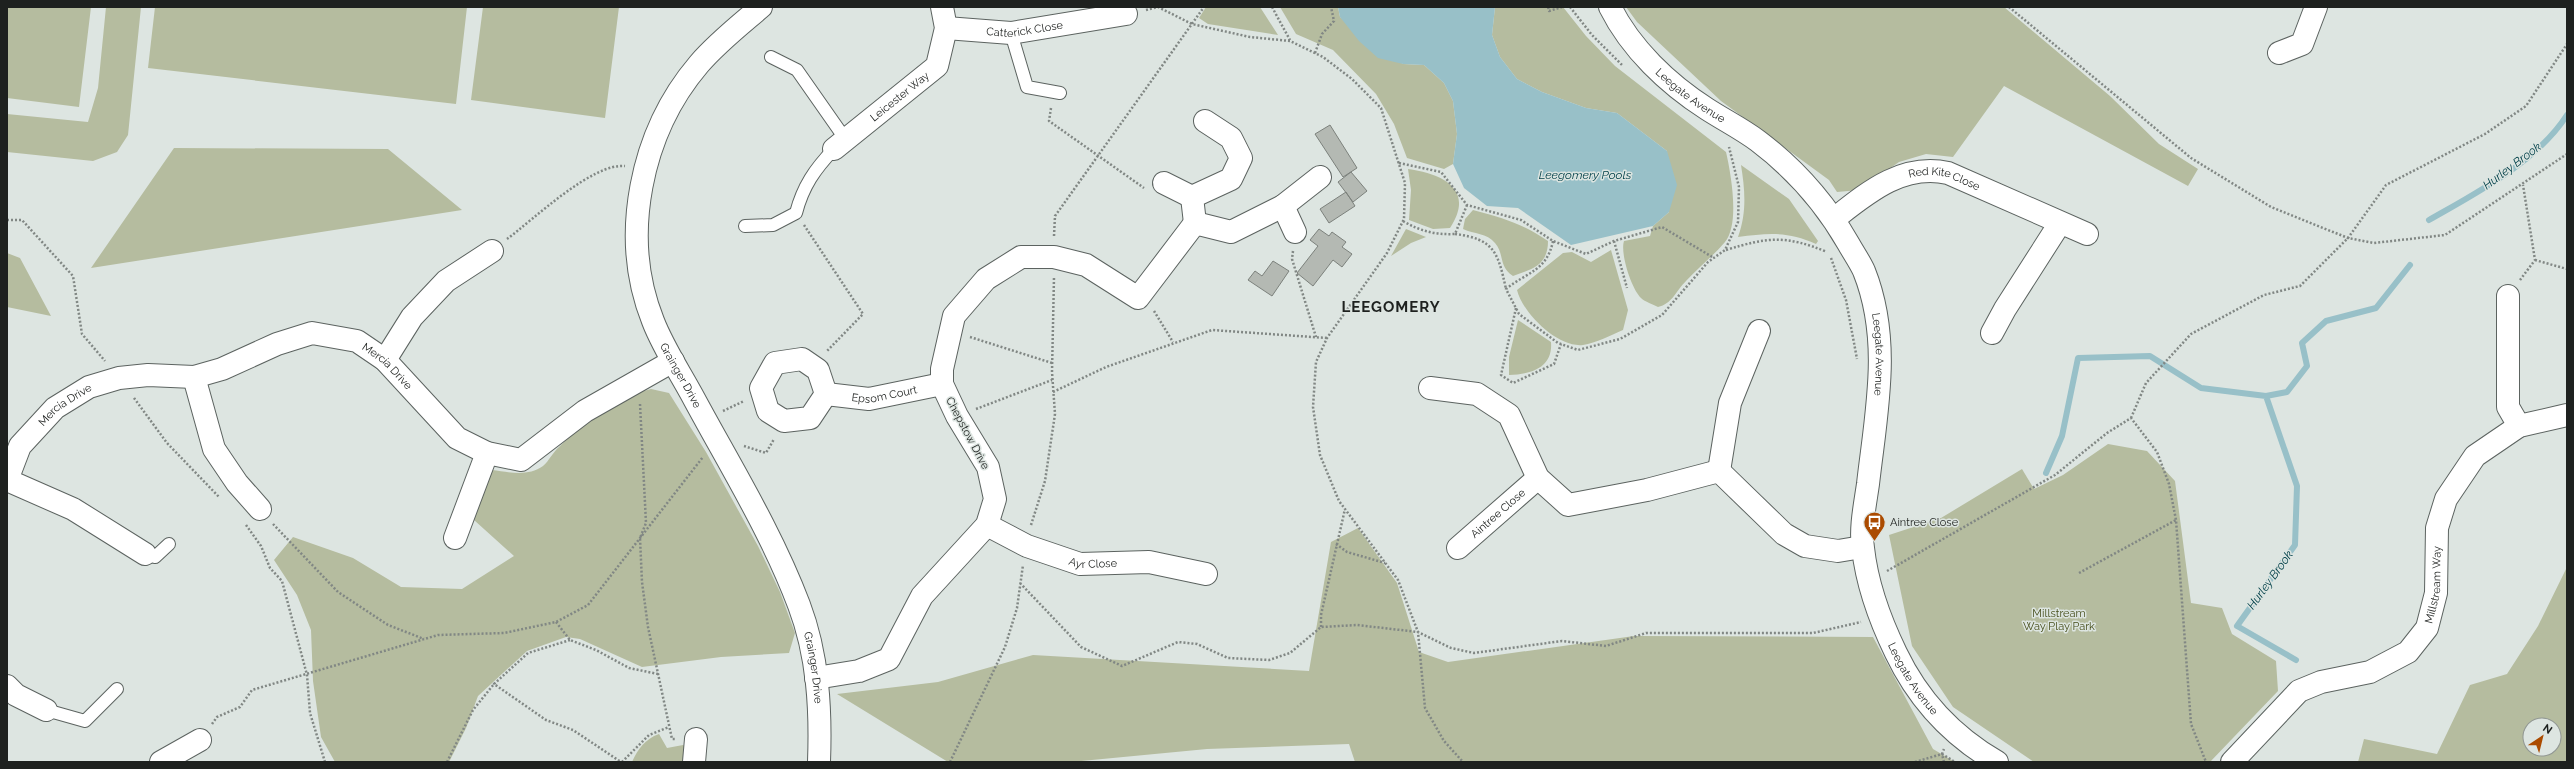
<svg xmlns="http://www.w3.org/2000/svg" width="2574" height="769" viewBox="0 0 2574 769" font-family="Raleway,sans-serif">
<style>
.green{fill:#b5bc9f;fill-rule:evenodd}
.water{fill:#98c0c8}
.lines{fill:none;stroke-linecap:round;stroke-linejoin:round}
.stream{stroke:#98c0c8;stroke-width:6}
.building{fill:#b4b9b3;stroke:#7c817c}
.lane-casing{stroke:#5c6360;stroke-width:14}
.street-casing{stroke:#5c6360;stroke-width:24}
.secondary-casing{stroke:#5c6360;stroke-width:24}
.path{stroke:#818784;stroke-width:2.5;stroke-dasharray:2 2;stroke-linecap:butt}
.lane{stroke:#fff;stroke-width:12}
.street{stroke:#fff;stroke-width:22}
.secondary{stroke:#fff;stroke-width:22}
.labels{text-anchor:middle;stroke-width:3;stroke-linejoin:round;paint-order:stroke}
.street-label{font-size:11px;fill:#1e211f;stroke:#dde5e1}
.poi-label{font-size:11px;fill:#1e211f;stroke:#dde5e1;text-anchor:start}
.park-label{font-size:11px;fill:#464e1b;stroke:#dde5e1}
.water-label{font-size:12px;font-style:italic;fill:#004049;stroke:#dde5e1}
.district-label{font-size:15px;font-weight:bold;letter-spacing:1px;fill:#1e211f;stroke:#dde5e1}
</style>
<rect width="100%" height="100%" fill="#dde5e1"/>
<path class="green" d="M7,7H91L79,107L7,98Z
M106,7H141L128,135L117,152L93,161L7,152V114L88,122L98,88Z
M155,7H467L456,104L148,68Z
M483,7H619L605,118L471,100Z
M1206,7H1260L1278,35L1208,24L1199,18Z
M1280,7H1338L1340,17L1403,64L1424,65L1444,83L1453,101L1457,134L1453,164L1444,169L1407,158L1394,124L1376,94L1333,50L1296,34Z
M1495,7H1563L1586,36L1615,66L1726,152C1731,174 1740,224 1725,242C1713,256 1698,268 1686,281C1676,291 1672,304 1658,307C1653,304 1645,302 1641,298C1631,288 1620,253 1624,241L1650,236L1653,226L1669,212L1667,151L1617,113L1586,108L1542,92L1517,79L1500,57L1492,35Z
M1626,7H2004L2110,96L2159,144L2198,169L2188,186L2004,86L1953,157L1926,154L1899,162L1859,190L1837,192L1829,180L1721,101L1637,22Z
M174,148L388,149L462,210L91,268Z
M1741,165L1789,199L1818,241L1816,244C1788,231 1768,233 1738,237C1747,212 1745,190 1741,165Z
M1408,169C1444,174 1475,190 1450,228L1433,229L1409,220L1411,190Z
M1473,210C1505,219 1519,222 1548,241C1548,265 1533,269 1513,276C1498,266 1505,255 1495,243C1487,233 1474,234 1463,229L1465,219Z
M1406,229L1426,237L1411,243L1391,256Z
M1611,250L1628,310L1623,330C1611,335 1596,343 1583,345C1557,348 1522,312 1517,290L1563,253L1572,252L1591,262Z
M7,253L20,258L51,316L7,307Z
M1518,320L1551,342C1553,368 1531,374 1509,375V357Z
M651,389L669,393L706,452L758,546L780,592L795,633L789,653L721,657L642,667L580,639L566,637L527,651L478,696L466,728L449,762H335L321,737L313,681L311,630L297,595L274,560L293,537L353,558L401,587L462,589L514,556L474,520L492,470C508,472 528,477 543,466C549,461 553,452 559,447C585,422 615,398 651,389Z
M2108,444L2147,451L2175,481L2191,603L2222,608L2232,634L2276,661L2278,691L2210,762H2034L1953,707L1912,646L1889,535L1941,518L2022,469L2034,489L2063,475Z
M1358,528L1397,583L1419,652L1448,662L1634,636L1873,637L1933,749L1955,762H1355L1349,744L1207,749L1071,762H948L837,694L938,682L1033,655L1309,671L1331,542Z
M2567,558V762H2358L2364,739L2437,754L2470,685L2507,674L2538,626L2567,567ZM2530,725H2554V749H2530Z
M659,734L667,748L683,745L688,748L690,762H632C638,749 645,739 659,734Z"/>
<path class="water" d="M1338,7H1495L1492,35L1500,57L1517,79L1542,92L1586,108L1617,113L1667,151L1677,185L1669,212L1653,226L1571,245L1518,208L1487,206L1464,188L1453,164L1457,134L1453,101L1444,83L1424,65L1403,64L1378,58L1359,41L1340,17Z"/>
<g class="lines">
<path class="stream" d="M2429,220C2476,193 2537,162 2567,115
M2266,396L2297,486L2295,545L2237,626L2296,660
M2046,473L2062,436L2078,358L2150,356L2201,388L2266,396L2287,392L2307,366L2302,343L2326,321L2376,308L2410,265"/>
</g>
<path class="building" d="M1330,125L1357,168L1343,177L1315,134Z
M1351,172L1367,191L1353,202L1338,182Z
M1346,192L1355,206L1329,223L1320,209Z
M1319,229L1329,236L1332,232L1346,242L1342,247L1352,254L1342,267L1333,260L1313,286L1297,273L1318,246L1310,240Z
M1273,261L1289,271L1272,296L1248,280L1255,271L1262,276Z"/>
<g class="lines">
<defs>
<path id="lane" d="M1011,33L1027,87L1060,93
M771,57L797,70L846,140
M745,226L773,225L796,213C803,186 815,169 834,149
M145,554L155,557L169,544
M46,710L85,721L117,689"/>
<g id="street">
<path id="s1" d="M946,28L1011,33L1126,14"/>
<path d="M2279,53L2302,44L2316,7"/>
<path id="s2" d="M834,149L937,66L946,28L942,7"/>
<path d="M1164,183L1192,197"/>
<path d="M1283,206L1295,232"/>
<path id="s3" d="M1834,219C1867,193 1902,163 1948,173L2087,234"/>
<path d="M1195,223L1192,197L1231,179L1241,158L1231,138L1205,121"/>
<path d="M2508,296V407L2519,426"/>
<path d="M1992,333L2005,309L2060,223"/>
<path d="M802,359L818,370L826,394L810,418L784,421L768,411L761,388L775,363Z"/>
<path d="M385,360L412,317L446,281L492,251"/>
<path d="M194,377L214,449L237,483L260,509"/>
<path d="M1430,388L1477,394L1509,415L1538,478L1568,505L1647,490L1719,471L1784,534L1805,546L1838,551L1862,547"/>
<path id="s4" d="M826,394L869,399L942,384"/>
<path d="M1719,471L1730,403L1759,331"/>
<path id="s5" d="M7,480L20,446L55,408L89,387L119,378L148,375L194,377L222,369L277,344L312,333L357,341L385,360L457,438L487,453L521,460L585,411L673,361"/>
<path d="M7,480L73,509L145,554"/>
<path id="s6" d="M987,525L1027,546L1080,564L1149,562L1206,574"/>
<path d="M455,538L487,453"/>
<path id="s7" d="M1458,548L1538,478"/>
<path d="M816,678L859,671L889,659L922,596L987,525L995,499L988,467L957,416L942,384V369L954,316L986,279L1021,257H1054L1086,265L1138,298L1195,223L1231,232L1283,206L1320,177"/>
<path d="M7,686L16,695L46,710"/>
<path d="M161,762L200,740"/>
<path d="M694,762L696,739"/>
<path id="s8" d="M2232,762L2299,691L2321,682L2370,672L2408,652L2427,628L2436,593L2437,528L2446,499L2475,456L2519,426L2567,415"/>
</g>
<g id="secondary">
<path id="s9" d="M761,7C740,25 718,42 699,64C641,132 619,236 653,321C663,347 679,371 692,395C729,464 771,531 799,605C818,655 821,709 819,762"/>
<path id="s10" d="M1610,7C1631,49 1668,84 1707,109C1724,120 1742,129 1758,141C1795,169 1825,203 1848,243C1853,252 1860,262 1864,271C1892,341 1876,413 1868,484C1865,505 1860,528 1863,548C1867,585 1880,620 1896,653C1918,699 1952,736 1997,762"/>
</g>
</defs>
<use href="#lane" class="lane-casing"/>
<use href="#street" class="street-casing"/>
<use href="#secondary" class="secondary-casing"/>
<path class="path" d="M1272,7L1290,40
M1548,7L1549,11L1562,7
M1570,7L1592,35L1623,66
M2009,7L2191,158L2271,207L2348,238L2374,243L2445,235L2567,154
M1146,10L1158,7L1192,24L1250,37L1290,41L1323,57L1352,79L1381,108L1405,183L1404,219L1387,253L1327,338L1316,362L1313,407L1320,455L1339,501L1398,580L1418,632L1425,708L1444,741L1463,762
M1315,53L1322,34L1334,21L1331,7
M1051,108L1049,121L1144,188
M1399,163L1441,172L1467,205L1521,220L1553,241L1586,254L1614,241L1662,227L1714,258
M7,220H22L73,276L82,334L105,361
M1403,221C1420,231 1435,235 1455,234L1467,205
M804,225L863,314L827,351
M1455,234C1495,239 1498,253 1506,289
M1054,236L1055,216L1204,7
M507,239C534,219 592,163 625,166
M1553,241C1547,271 1527,272 1506,289L1519,314L1558,343L1578,350L1620,339L1662,315L1708,262L1725,250L1738,222L1739,187L1729,147
M1614,241L1627,288
M1726,250C1768,237 1786,235 1827,252
M1293,251L1292,259L1316,337
M1831,258L1846,300L1857,359
M2535,260L2567,269
M2520,280L2535,260L2523,185
M1516,308L1501,375L1513,383L1554,364L1561,344
M1154,311L1173,342
M970,337L1052,363
M1053,392L1106,367L1212,330L1327,338
M134,398L167,443L219,497
M640,404L646,523L640,538L642,582L648,627L672,739H675
M976,409L1052,380
M723,411L744,401
M2131,418L2146,383L2191,334L2264,295L2300,286L2348,238L2386,185L2485,134L2526,106L2567,44
M744,446L766,453L774,439
M273,524L338,592L388,625L424,639
M246,525L261,546L270,568L282,581L307,675L310,713L325,762
M1031,525L1045,481L1055,414L1052,372L1054,277
M1336,544L1347,552L1385,563
M1887,571L2055,475L2107,433L2131,418L2157,452L2169,484L2176,520L2191,724L2206,762
M2079,573L2176,520
M1020,583L1081,647L1122,666L1178,642L1197,644L1228,658L1269,660L1290,653L1321,627L1357,625L1418,632L1451,648L1474,653L1562,641L1606,646L1646,633H1813L1861,622
M556,622L570,640L596,650L629,668L658,674
M1321,627V615L1345,509
M570,640L528,653L494,684L546,720L573,730L621,762
M212,724L217,717L240,707L252,690L438,635L504,633L556,622L588,605L703,457
M447,762L473,710L494,684
M622,762L649,735L669,727
M950,762L1005,647L1017,608L1023,565
M1915,762L1942,754L1955,762
M1944,762L1942,754L1944,749"/>
<use href="#lane" class="lane"/>
<use href="#street" class="street"/>
<use href="#secondary" class="secondary"/>
</g>
<defs>
<symbol id="bus-pin" viewBox="-11 -11 22 30"><path d="M0 17L-7.5 6A9.5 9.5 0 1 1 7.5 6Z" fill="#ab4b00" stroke="#dde5e1"/><path d="M-5-6H5V4H4V6H2V4H-2V6H-4V4H-5ZM-3.5-4V0h7V-4ZM-3.5 1.2v1.5H-2V1.2ZM2 1.2v1.5H3.5V1.2Z" fill="#fff"/></symbol>
</defs>
<g fill-rule="evenodd">
<use href="#bus-pin" x="1862" y="510" width="25" height="34"/>
</g>
<g class="labels">
<g class="street-label">
<text dy="4" stroke="none"><textPath href="#s1" startOffset="79">Catterick Close</textPath></text>
<text dy="4" stroke="none"><textPath href="#s10" startOffset="121">Leegate Avenue</textPath></text>
<text dy="4" stroke="none"><textPath href="#s2" startOffset="84">Leicester Way</textPath></text>
<text dy="4" stroke="none"><textPath href="#s3" startOffset="125">Red Kite Close</textPath></text>
<text dy="4" stroke="none"><textPath href="#s10" startOffset="457">Leegate Avenue</textPath></text>
<text dy="4" stroke="none"><textPath href="#s5" startOffset="446">Mercia Drive</textPath></text>
<text dy="4" stroke="none"><textPath href="#s9" startOffset="419">Grainger Drive</textPath></text>
<text dy="4" stroke="none"><textPath href="#s4" startOffset="59">Epsom Court</textPath></text>
<text dy="4" stroke="none"><textPath href="#s5" startOffset="98">Mercia Drive</textPath></text>
<text transform="translate(968 433) rotate(62)" y="4">Chepstow Drive</text>
<text dy="4" stroke="none"><textPath href="#s7" startOffset="53">Aintree Close</textPath></text>
<text dy="4" stroke="none"><textPath href="#s6" startOffset="114">Ayr Close</textPath></text>
<text dy="4" stroke="none"><textPath href="#s8" startOffset="289">Millstream Way</textPath></text>
<text dy="4" stroke="none"><textPath href="#s9" startOffset="742">Grainger Drive</textPath></text>
<text dy="4" stroke="none"><textPath href="#s10" startOffset="793">Leegate Avenue</textPath></text>
</g>
<g class="poi-label">
<text x="1890" y="526">Aintree Close</text>
</g>
<g class="park-label">
<text x="2059" y="617">Millstream<tspan x="2059" dy="13">Way Play Park</tspan></text>
</g>
<g class="water-label">
<text transform="translate(2512 166) rotate(-37)" y="4">Hurley Brook</text>
<text x="1585" y="179">Leegomery Pools</text>
<text transform="translate(2270 580) rotate(-54)" y="4">Hurley Brook</text>
</g>
<g class="district-label">
<text x="1391" y="312">LEEGOMERY</text>
</g>
</g>
<rect width="2574" height="769" fill="none" stroke="#1e211f" stroke-width="16"/>
<g transform="translate(2542 737) rotate(35)"><circle r="19" fill="#dde5e1" stroke="#919793"/>
<path d="M0-3L7 15L0 10L-7 15Z" fill="#ab4b00"/>
<text y="-6" font-size="11" font-weight="bold" text-anchor="middle" fill="#1e211f">N</text>
</g>
</svg>
